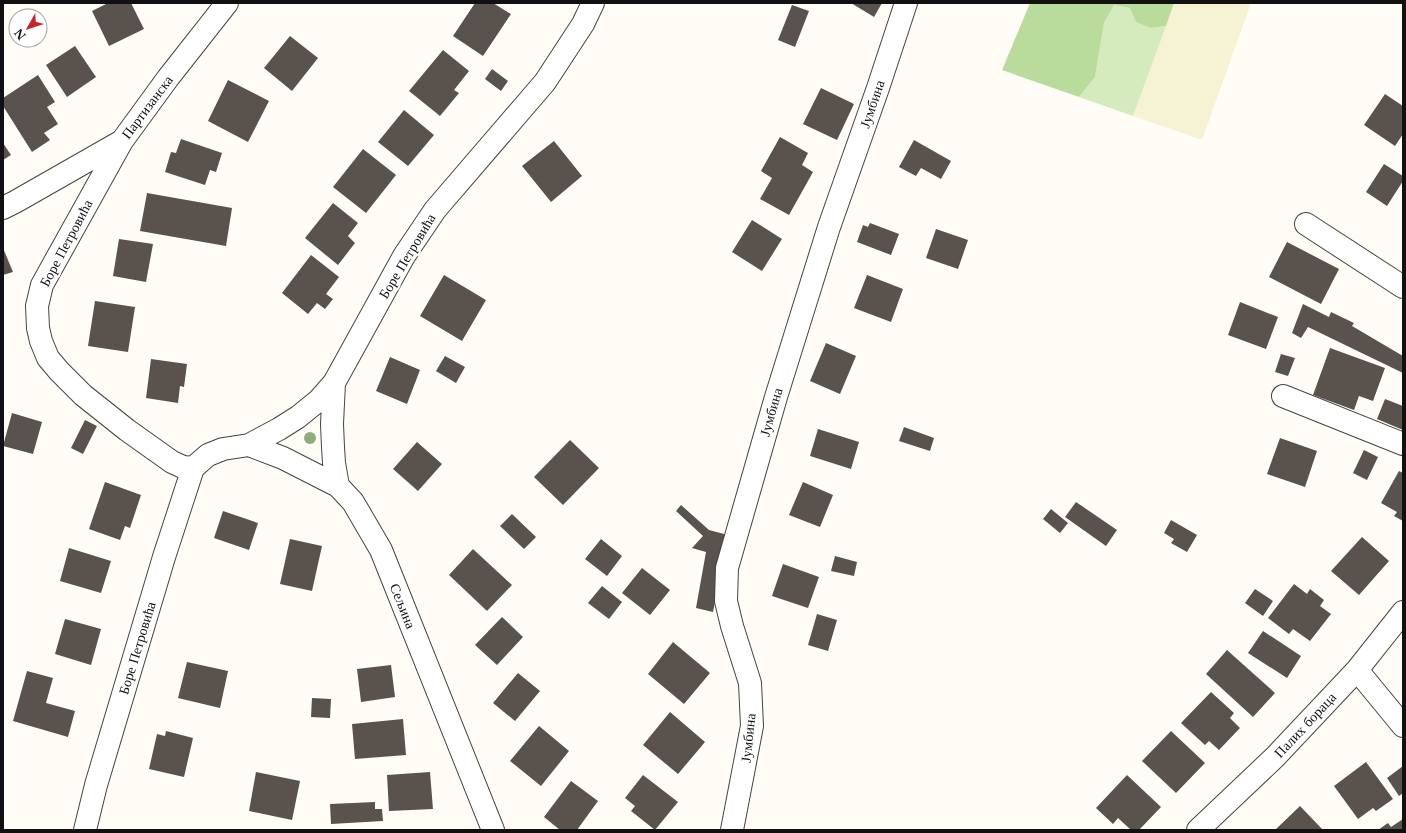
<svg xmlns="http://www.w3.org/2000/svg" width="1406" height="833" viewBox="0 0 1406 833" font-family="'Libre Baskerville',serif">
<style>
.farmland{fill:#f6f3d4}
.green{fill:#d5ebbd}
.forest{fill:#b9dc9c}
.building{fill:#5a524d}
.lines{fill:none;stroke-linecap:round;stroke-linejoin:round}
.minor-casing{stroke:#444;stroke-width:24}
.minor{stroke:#fff;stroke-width:22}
.tree{fill:#8dad7f}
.labels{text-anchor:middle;stroke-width:4;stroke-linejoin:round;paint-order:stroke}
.street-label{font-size:14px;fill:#111;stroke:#fff}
</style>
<rect width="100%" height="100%" fill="#fffdf5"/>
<path class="farmland" d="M1174,3H1251L1202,140L1133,116Z"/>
<path class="green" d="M1114,5L1130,8L1151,28L1166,26L1133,116L1079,97L1095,77L1104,23Z"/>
<path class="forest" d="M1030,3H1174L1166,26L1151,28L1136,22L1130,8L1114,5L1104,23L1095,77L1079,97L1002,70Z"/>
<path class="building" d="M108,3H131L144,29L109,46L92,11Z
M475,3H493L511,14L483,56L453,36Z
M851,3H882L874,17Z
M792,5L809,11L795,47L778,40Z
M290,36L318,58L292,91L264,68Z
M75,46L96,77L67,97L46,65Z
M443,50L469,71L454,90L459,93L440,116L409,91Z
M492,69L508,81L501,91L485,79Z
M38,75L55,102L47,107L58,124L44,133L50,140L32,152L3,106V98Z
M228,80L269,101L248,142L208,121Z
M821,88L854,104L837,140L803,124Z
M1385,94L1403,106V134L1395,146L1364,125Z
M404,110L434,135L408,166L378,142Z
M780,137L808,153L802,165L813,172L789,215L760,199L772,178L761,171Z
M181,139L222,153L216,172L210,170L205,185L165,172L171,152L176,153Z
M914,140L951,161L941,179L921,168L916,176L899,167Z
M554,141L582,176L551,202L522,166Z
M3,143L11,155L3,160Z
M363,149L396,175L366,213L333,187Z
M1384,164L1403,176V181L1387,206L1366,192Z
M147,193L232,208L226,246L140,231Z
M333,203L358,223L348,236L355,243L338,265L305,238Z
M752,220L782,239L762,271L732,252Z
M870,223L899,234L891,255L857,242L863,225L868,227Z
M936,229L968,240L958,269L926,258Z
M119,239L153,244L146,282L113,276Z
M1287,242L1339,269L1321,304L1269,277Z
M3,248L13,272L3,275Z
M311,255L339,277L326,294L333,299L325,309L317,303L308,314L282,293Z
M444,275L486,300L462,341L420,316Z
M867,275L903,289L891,322L854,308Z
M95,301L135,307L128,352L88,346Z
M1240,302L1278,317L1266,349L1228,335Z
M1303,304L1329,317L1331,312L1354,323L1352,326L1403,356V373L1308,327L1301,338L1292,333Z
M826,343L856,356L840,394L810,381Z
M1330,348L1385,368L1373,401L1359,396L1354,410L1313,395Z
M1281,354L1295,358L1288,376L1275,372Z
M445,356L465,367L456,383L436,371Z
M390,357L420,370L407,404L376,391Z
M151,359L187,364L184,387L180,386L178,403L146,398Z
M1385,399L1403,406V430L1377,419Z
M12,413L42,422L33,454L3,446Z
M85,420L97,426L83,454L71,448Z
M904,427L934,438L930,451L899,441Z
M818,429L859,442L851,469L810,456Z
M1280,438L1317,451L1305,487L1267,474Z
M570,440L599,468L563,505L534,477Z
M417,442L442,464L418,491L393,469Z
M1364,450L1378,457L1367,480L1353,473Z
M1399,471L1403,473V521L1394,516L1397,512L1381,503Z
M105,482L141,495L130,528L125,526L120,540L89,529Z
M803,482L833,495L820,527L789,515Z
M1076,502L1117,530L1106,546L1065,517Z
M681,505L709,530L728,535L713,612L696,608L706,552L692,548L703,536L676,511Z
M1051,509L1068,523L1060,533L1043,519Z
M223,511L258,523L249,550L214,538Z
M512,514L536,537L524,549L500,526Z
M1171,520L1197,535L1187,552L1171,543L1174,539L1164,533Z
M1362,537L1389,561L1359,595L1331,571Z
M290,539L322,546L312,591L280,584Z
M601,539L622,556L607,576L585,559Z
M69,548L111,561L101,593L60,581Z
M473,549L512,585L487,611L449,575Z
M835,556L857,562L854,576L831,571Z
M783,564L819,577L808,608L772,596Z
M642,568L670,590L650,615L622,593Z
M1294,584L1307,594L1310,589L1324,600L1320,606L1331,614L1310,641L1293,629L1289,634L1268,618Z
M602,586L622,602L609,619L588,603Z
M1255,589L1273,601L1263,616L1245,603Z
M817,614L837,620L828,651L808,645Z
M502,617L523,637L497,665L475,645Z
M65,619L101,629L91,665L55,654Z
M1263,631L1301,656L1287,678L1248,653Z
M673,642L710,673L684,704L648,674Z
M1227,650L1275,693L1253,717L1206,674Z
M187,662L228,671L220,708L178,698Z
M391,665L395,697L361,702L357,669Z
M27,671L53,678L46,703L75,711L68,737L13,721Z
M518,673L540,691L515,721L493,703Z
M1211,692L1234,713L1230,718L1240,728L1219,750L1209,741L1205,745L1181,723Z
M312,698L331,699L330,718L311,717Z
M670,712L705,742L678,774L643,745Z
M403,719L406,755L355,759L352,724Z
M539,726L569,751L541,786L510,761Z
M166,731L193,738L184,777L149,769L157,734L165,736Z
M1171,731L1205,763L1176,793L1142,761Z
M1366,762L1393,799L1376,811L1373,808L1358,819L1334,786Z
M1403,766V793L1399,796L1387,778Z
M256,772L300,781L292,820L249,811Z
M430,772L433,809L389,811L387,775Z
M643,775L678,802L655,830L631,811L635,806L625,798Z
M1127,775L1161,807L1139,830H1131L1118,818L1113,824L1096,808Z
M571,781L598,801L577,830H560L544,817Z
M375,802V809H382L383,821L331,824L330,804Z
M1300,806L1323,830H1275Z
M1403,819V830H1378L1388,823L1391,827Z"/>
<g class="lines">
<defs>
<path id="minor" d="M122,141L42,285L37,306L38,328L41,341L48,358L59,371L83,395L127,430L172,462L183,467L193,468
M3,208L15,202L122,141L168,78L227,3
M1306,224L1403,287
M334,383L332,424L333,447L334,463L338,486L353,502L381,550L493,830
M1283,396L1403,444
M249,445L283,458L338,486
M1357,670L1403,726
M85,830L96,785L164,557L193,468L208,455L223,449L249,445L279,429L298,417L319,400L334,383L404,256L435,210L545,82L583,24L593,3
M732,830L752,726L750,683L732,626L726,601L727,568L776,397L829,227L878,88L906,3
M1198,830L1275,757L1357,670L1403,612"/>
</defs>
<use href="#minor" class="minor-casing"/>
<use href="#minor" class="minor"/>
</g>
<circle class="tree" cx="310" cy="438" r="6"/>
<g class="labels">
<g class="street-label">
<text transform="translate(872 104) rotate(-71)" y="5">Јумбина</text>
<text transform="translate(147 107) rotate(-53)" y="5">Партизанска</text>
<text transform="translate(66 243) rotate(-62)" y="5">Боре Петровића</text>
<text transform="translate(407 256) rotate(-59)" y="5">Боре Петровића</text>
<text transform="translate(771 412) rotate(-74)" y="5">Јумбина</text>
<text transform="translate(403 606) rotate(68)" y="5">Сељина</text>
<text transform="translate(137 648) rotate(-73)" y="5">Боре Петровића</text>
<text transform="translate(1305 725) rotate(-47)" y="5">Палих бораца</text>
<text transform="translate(748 738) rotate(-84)" y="5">Јумбина</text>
</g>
</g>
<rect width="1406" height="833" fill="none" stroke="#111111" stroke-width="8"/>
<g transform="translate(28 28) rotate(231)"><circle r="19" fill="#ffffff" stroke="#a0a0a0"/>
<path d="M0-3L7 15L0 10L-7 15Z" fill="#c4262e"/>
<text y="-6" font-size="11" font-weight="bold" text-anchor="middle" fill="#111111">N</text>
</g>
</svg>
